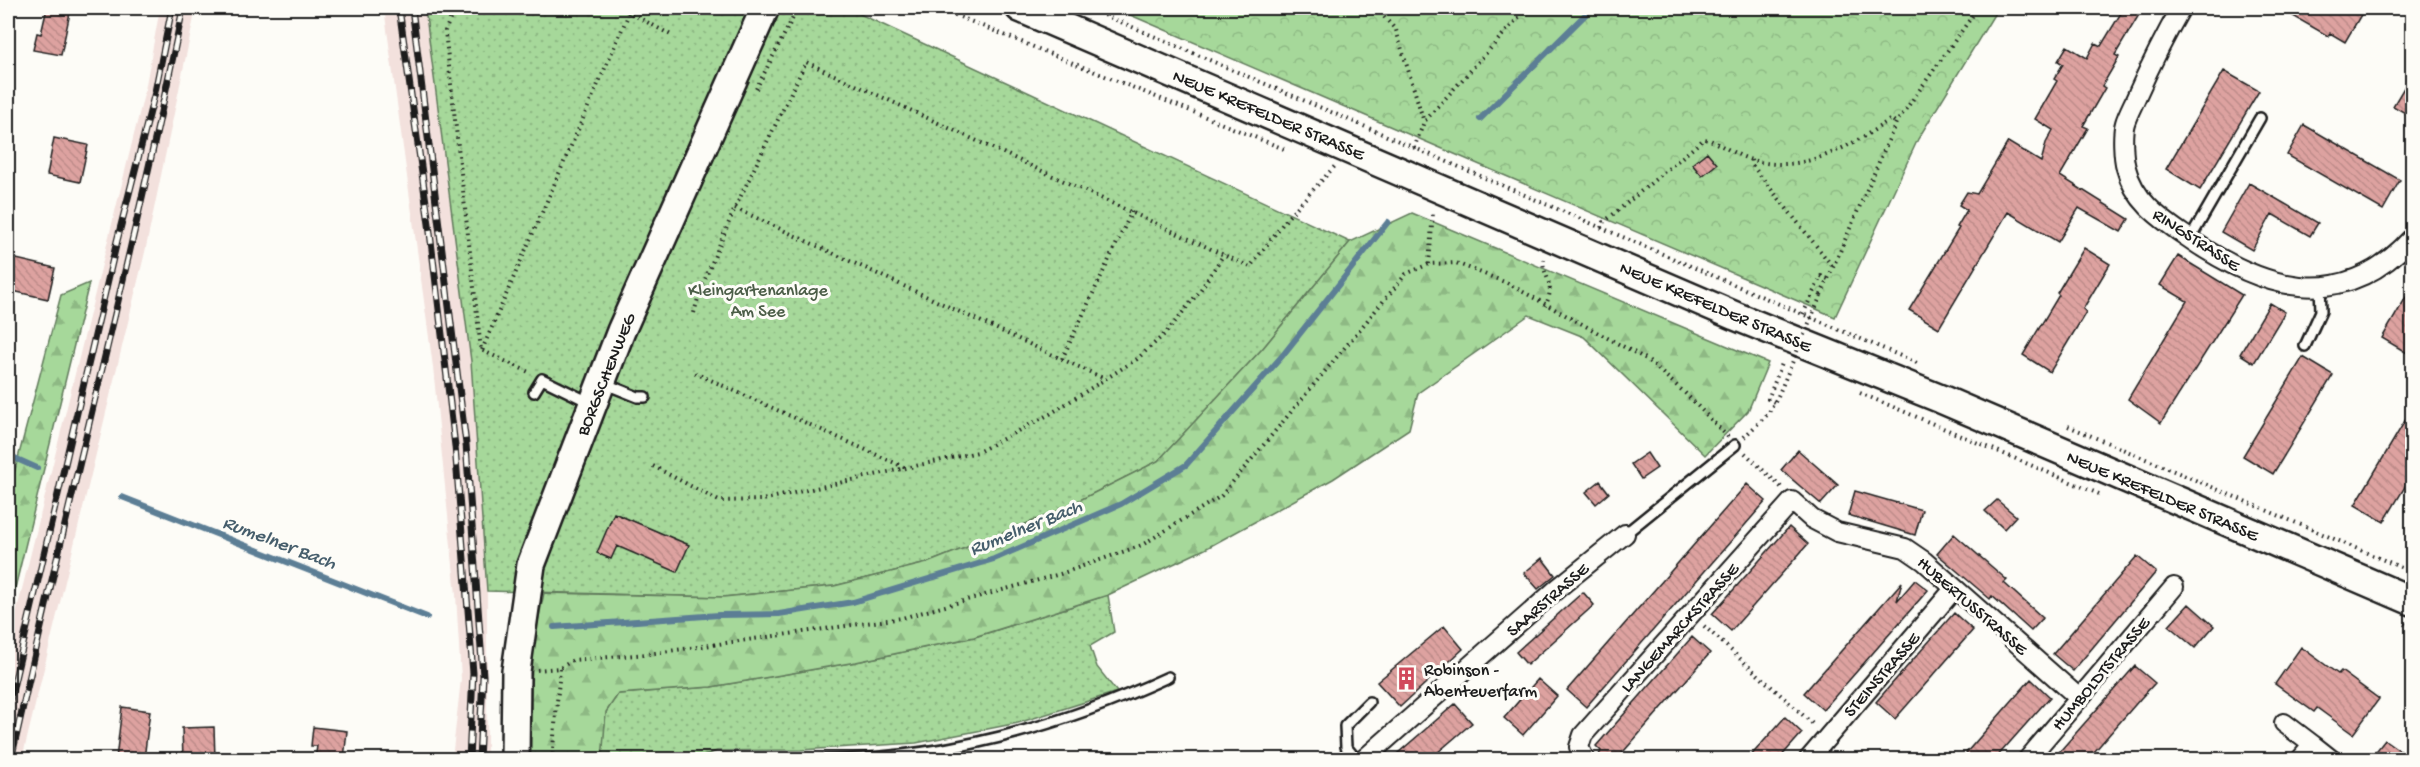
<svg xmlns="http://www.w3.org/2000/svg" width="2420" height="767" viewBox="0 0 2420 767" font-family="'Gochi Hand',sans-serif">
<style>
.built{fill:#f3e1dd}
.grass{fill:url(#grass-dots);stroke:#617a5b;stroke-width:1.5}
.forest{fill:url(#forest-firs);stroke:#617a5b;stroke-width:1.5}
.park{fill:url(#park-crowns);stroke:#617a5b;stroke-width:1.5}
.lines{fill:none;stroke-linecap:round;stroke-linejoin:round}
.stream{stroke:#5c7e95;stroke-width:6}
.building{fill:url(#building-back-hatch);stroke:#1c1c1c;stroke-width:1.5}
.lane-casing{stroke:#1c1c1c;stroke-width:14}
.street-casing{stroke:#1c1c1c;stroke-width:22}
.secondary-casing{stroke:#1c1c1c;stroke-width:32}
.path{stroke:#1c1c1c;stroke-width:4;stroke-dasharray:1.5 4.5;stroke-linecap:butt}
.lane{stroke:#fdfcf7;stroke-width:9}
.street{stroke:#fdfcf7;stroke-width:18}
.secondary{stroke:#fdfcf7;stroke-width:27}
.rail-casing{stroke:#1c1c1c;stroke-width:7}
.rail{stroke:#fdfcf7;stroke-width:4.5;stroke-dasharray:14;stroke-linecap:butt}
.path-bridge{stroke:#1c1c1c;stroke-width:4;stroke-dasharray:1.5 4.5;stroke-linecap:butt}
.labels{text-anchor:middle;stroke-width:6;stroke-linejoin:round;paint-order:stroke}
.street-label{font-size:18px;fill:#1c1c1c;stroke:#fdfcf7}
.park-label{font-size:18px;fill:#4c5e48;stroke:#fdfcf7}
.poi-label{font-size:18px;fill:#1c1c1c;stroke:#fdfcf7;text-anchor:start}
.water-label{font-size:20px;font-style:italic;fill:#465e6c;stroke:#fdfcf7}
</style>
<defs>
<pattern id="grass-dots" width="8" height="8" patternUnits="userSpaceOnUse" patternTransform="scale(1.5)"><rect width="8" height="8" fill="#a6d89a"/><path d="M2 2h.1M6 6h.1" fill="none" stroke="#8eb984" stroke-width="1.8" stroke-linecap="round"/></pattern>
<pattern id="forest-firs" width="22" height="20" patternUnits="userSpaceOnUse" patternTransform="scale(1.5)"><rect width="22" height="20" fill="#a6d89a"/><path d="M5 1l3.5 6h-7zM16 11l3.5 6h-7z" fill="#8eb984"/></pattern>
<pattern id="park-crowns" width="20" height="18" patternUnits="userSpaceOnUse" patternTransform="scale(1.5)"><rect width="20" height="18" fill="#a6d89a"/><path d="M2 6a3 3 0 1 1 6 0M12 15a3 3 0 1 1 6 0" fill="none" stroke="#8eb984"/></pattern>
<pattern id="building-back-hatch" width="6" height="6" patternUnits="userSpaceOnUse" patternTransform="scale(1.5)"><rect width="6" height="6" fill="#dda2a0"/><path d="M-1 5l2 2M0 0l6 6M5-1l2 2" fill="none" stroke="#bd8b89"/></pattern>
</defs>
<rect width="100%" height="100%" fill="#fdfcf7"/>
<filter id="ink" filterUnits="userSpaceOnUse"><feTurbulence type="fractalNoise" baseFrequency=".0167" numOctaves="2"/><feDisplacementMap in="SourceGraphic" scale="12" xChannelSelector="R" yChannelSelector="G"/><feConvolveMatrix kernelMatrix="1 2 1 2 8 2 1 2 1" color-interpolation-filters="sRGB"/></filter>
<g filter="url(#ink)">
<path class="built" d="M160,8H196L145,252L22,759H8V646L145,90Z
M384,8H425L471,361L487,591V759H452L461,679L456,595L433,367Z"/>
<path class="grass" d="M425,8H847L1350,242L1263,348L1158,461L1056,512L927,563L834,586L723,597L487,591L471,361Z
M1108,595L1114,632L1090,646L1097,667L1117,692L1018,723L916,743L801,750L717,751L692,760L601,759L606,712L618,694L711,687L856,662L975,637Z"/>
<path class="forest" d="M1412,213L1768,363L1748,411L1705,455L1584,337L1529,315L1418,393L1409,429L1333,479L1205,549L1108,595L974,637L856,662L711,687L618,694L606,712L602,759H531V685L534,640L544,593L723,597L834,586L927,563L1056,512L1158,461L1263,348L1350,242Z
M89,283L8,617V496L61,295Z"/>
<path class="park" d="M1114,8H1998L1918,139L1835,317Z"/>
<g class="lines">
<path class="stream" d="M1480,119L1592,8
M8,455L37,468
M122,497L427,617
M554,627L719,615L779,614L853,602L994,559L1121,504L1186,465L1283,355L1388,222"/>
</g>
<path class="building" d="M47,8H71L61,55L33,50L37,33L41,34Z
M2124,8H2143L2115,55L2119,57L2102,86L2105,88L2083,126L2088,128L2060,176L2129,219L2121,232L2079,208L2058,242L2008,212L1939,328L1909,310L1959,228L1957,227L1967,210L1959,205L1967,192L1977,194L2008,142L2041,162L2046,143L2053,130L2035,119L2057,81L2054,79L2063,64L2058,61L2067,46L2087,58L2095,43L2101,46Z
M2279,8H2365L2345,42L2330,33L2328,36Z
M2224,71L2259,91L2200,190L2166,169Z
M2412,74V117L2393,106Z
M2304,125L2400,180L2383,210L2287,155Z
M54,138L88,145L80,182L47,175Z
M1707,152L1717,164L1702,176L1692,164Z
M2249,183L2318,223L2310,236L2272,214L2252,250L2221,232Z
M2084,248L2110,264L2083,309L2086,312L2050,372L2023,355L2059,295L2057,293Z
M2178,256L2242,295L2161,423L2128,399L2187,301L2160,285Z
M8,257L55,268L48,299L8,290Z
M2412,287V356L2382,338Z
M2270,303L2285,312L2254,363L2240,354Z
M2303,357L2333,375L2273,474L2243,456Z
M2412,409V475L2384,522L2355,505Z
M1798,450L1838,485L1821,504L1781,470Z
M1647,453L1657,468L1641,479L1631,464Z
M1600,481L1609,493L1596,504L1586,492Z
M1747,484L1766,501L1586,707L1567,690Z
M1855,491L1922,510L1915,535L1848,515Z
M1997,500L2016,516L2004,529L1985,511Z
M614,513L689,545L677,572L617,546L611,559L597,553Z
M1789,527L1808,544L1731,631L1712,614Z
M1954,534L2007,580L2004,583L2043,618L2031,631L1992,596L1990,599L1937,554Z
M2137,556L2156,572L2073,671L2053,654Z
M1542,558L1555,575L1538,589L1524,573Z
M1915,580L1928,590L1823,710L1804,693L1902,582L1897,601Z
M1583,592L1594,605L1527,665L1516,652Z
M2189,604L2214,626L2195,648L2169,626Z
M1954,613L1973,630L1895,719L1876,702Z
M1444,626L1463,649L1400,707L1377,682Z
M1692,637L1710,653L1617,759H1597L1601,751L1596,746Z
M2301,647L2338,674L2341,671L2379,699L2353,734L2317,708L2314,712L2275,684Z
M2135,666L2155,683L2141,698L2088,759H2053Z
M1538,679L1557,696L1523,735L1504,718Z
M2031,679L2050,697L1995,759H1974L1966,753Z
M1455,704L1472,723L1430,759H1391Z
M122,707L150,711L144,759H116Z
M1785,717L1802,733L1779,759H1748Z
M214,727L215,759H183L182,728Z
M313,727L347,731L344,759H315L317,746H311Z
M2385,740L2412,759H2370Z"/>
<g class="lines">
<defs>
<path id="lane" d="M2190,239L2260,118
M2305,346L2321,311L2320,286
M603,383L638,397H645
M534,392L542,379L591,403
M1625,534L1735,445
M823,760C943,759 1060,727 1168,677
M1357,760L1346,747L1345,726L1369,702"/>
<path id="street" d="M2181,8C2165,36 2151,64 2138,93C2134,103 2128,113 2125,123C2122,133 2123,157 2126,168C2134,200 2158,217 2184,235C2260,289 2341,316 2412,238
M2284,723L2313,745
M1363,760L1558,588L1625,534
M1585,760L1579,747L1583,735L1792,501L1812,519L1837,532L1905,548L1924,561L2079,698
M1808,760L1954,589
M2027,760L2174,587
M2300,760L2313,745L2332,760"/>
<path id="secondary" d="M1020,8L1735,316L1941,399L2412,601
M515,760L516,671L531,565L621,331L765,8"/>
</defs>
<use href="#lane" class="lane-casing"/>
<use href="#street" class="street-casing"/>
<use href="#secondary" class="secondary-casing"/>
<path class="path" d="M455,8L445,31L481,350L531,373
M621,8L671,35
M938,8L1284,149
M1088,8L1917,363
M1376,8L1396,30L1424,122
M1106,16L1109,8
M756,89L798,8
M1414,148L1424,122L1527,8
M1751,160L1752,165L1833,267
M735,208L1105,379
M1601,228L1604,222L1704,139L1710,140C1723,146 1738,156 1752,160C1803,175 1851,146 1891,119L1896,123
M1544,259C1540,274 1558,282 1545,306
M1429,264L1433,212
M1821,295L1896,123L1978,8
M694,313L700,291L735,208L806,62L1250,267L1288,217L1335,166
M1803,314L1821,276L1828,279
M482,350L630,11
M1062,359L1132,211
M695,373L906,468
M1860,393L2099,494
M1774,402L1768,399L1783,361
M2068,426L2412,572
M1744,437L1768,414L1778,396
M1745,453L1781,487
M653,466L719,501L762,500L978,452L1050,414L1137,359L1166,333L1199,292L1224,254
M2404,624L2412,628
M1704,626L1815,726
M537,670L560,668L573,660L648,654L902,618L1060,574L1142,545L1221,496L1406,274L1429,264L1456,263L1507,283L1646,359L1684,392L1728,437
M552,760L560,668"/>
<use href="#lane" class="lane"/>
<use href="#street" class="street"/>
<use href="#secondary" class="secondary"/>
<defs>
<path id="rail" d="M399,8L429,224L455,446L473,673L469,760
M412,8L466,444L483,676L479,760
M8,709L117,241L155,92L172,8
M11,760C66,508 132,259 183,8"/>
</defs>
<use href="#rail" class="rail-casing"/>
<use href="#rail" class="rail"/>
<path class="path-bridge" d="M1778,396L1821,295"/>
</g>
</g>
<defs>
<symbol id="building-bare" viewBox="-9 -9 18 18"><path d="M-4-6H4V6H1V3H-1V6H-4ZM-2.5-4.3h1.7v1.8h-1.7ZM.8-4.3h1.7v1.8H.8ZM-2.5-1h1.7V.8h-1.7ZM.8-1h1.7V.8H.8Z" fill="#d1495b" stroke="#fdfcf7" stroke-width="2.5" paint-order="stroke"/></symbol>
</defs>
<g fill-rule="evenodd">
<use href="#building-bare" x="1390" y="662" width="33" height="33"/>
</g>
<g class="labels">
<g class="street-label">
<text transform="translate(1269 114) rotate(23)" y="6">NEUE KREFELDER STRASSE</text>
<text transform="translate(2197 239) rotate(33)" y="6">RINGSTRASSE</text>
<text transform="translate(1716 306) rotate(23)" y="6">NEUE KREFELDER STRASSE</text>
<text transform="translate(605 374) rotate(-68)" y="6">BORGSCHENWEG</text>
<text transform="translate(2163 495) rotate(23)" y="6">NEUE KREFELDER STRASSE</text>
<text transform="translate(1547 599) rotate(-41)" y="6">SAARSTRASSE</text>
<text transform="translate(1973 605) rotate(41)" y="6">HUBERTUSSTRASSE</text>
<text transform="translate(1679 627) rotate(-48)" y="6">LANGEMARCKSTRASSE</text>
<text transform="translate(2100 673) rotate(-50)" y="6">HUMBOLDTSTRASSE</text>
<text transform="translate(1881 674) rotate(-49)" y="6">STEINSTRASSE</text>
</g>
<g class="park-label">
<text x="758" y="295">Kleingartenanlage<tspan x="758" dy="21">Am See</tspan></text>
</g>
<g class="poi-label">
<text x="1424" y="675">Robinson -<tspan x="1424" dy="21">Abenteuerfarm</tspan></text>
</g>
<g class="water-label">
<text transform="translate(1025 526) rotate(-22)" y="7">Rumelner Bach</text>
<text transform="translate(280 541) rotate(21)" y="7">Rumelner Bach</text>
</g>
</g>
<rect width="2420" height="767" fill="none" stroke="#fdfcf7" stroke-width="30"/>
<rect x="15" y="15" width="2390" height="737" fill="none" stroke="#1c1c1c" stroke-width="2" filter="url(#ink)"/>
</svg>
